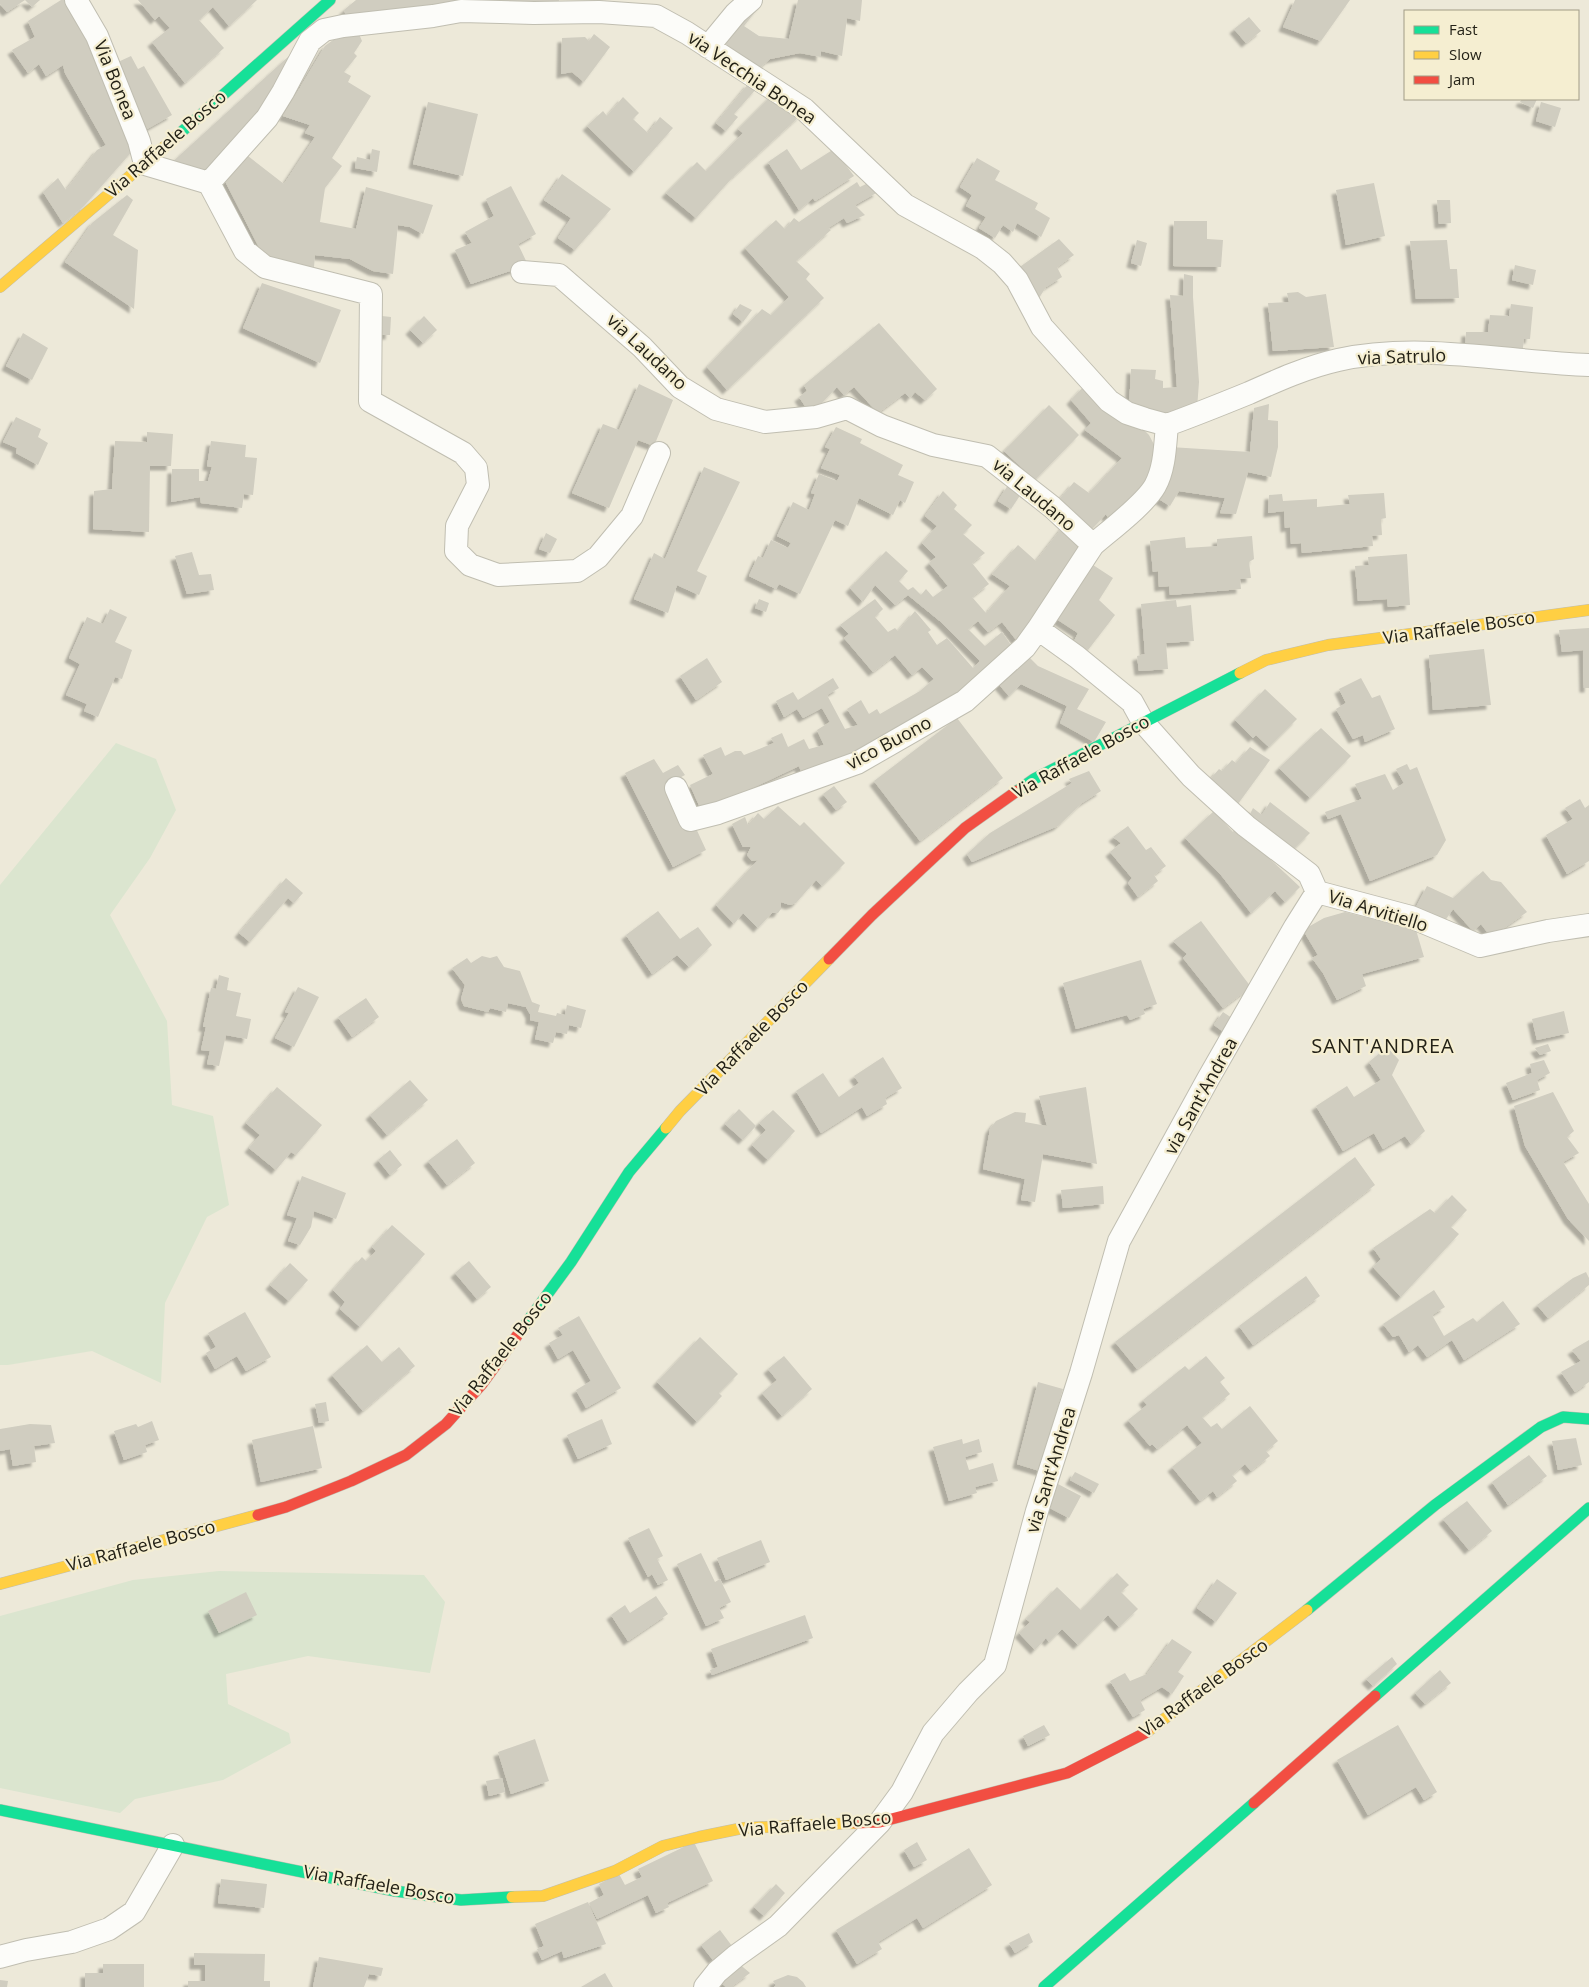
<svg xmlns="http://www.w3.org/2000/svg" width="1589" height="1987" viewBox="0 0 1589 1987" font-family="'Open Sans',sans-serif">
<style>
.green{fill:#dbe5cf}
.building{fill:#d0cdc0;filter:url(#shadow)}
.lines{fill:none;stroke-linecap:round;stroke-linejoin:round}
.street-casing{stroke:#c0beb1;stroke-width:24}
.fast-casing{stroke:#c0beb1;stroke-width:12}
.slow-casing{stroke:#c0beb1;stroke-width:12}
.jam-casing{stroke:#c0beb1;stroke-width:12}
.street{stroke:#fcfcf9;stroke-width:22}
.fast{stroke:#16e098;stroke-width:11}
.slow{stroke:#ffcf43;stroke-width:11}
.jam{stroke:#f24e42;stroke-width:11}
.labels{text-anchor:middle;stroke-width:4.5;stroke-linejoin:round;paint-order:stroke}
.street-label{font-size:18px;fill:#232116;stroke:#f5eed1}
.quarter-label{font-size:20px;letter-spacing:1px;fill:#232116;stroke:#f5eed1}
</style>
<defs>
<filter id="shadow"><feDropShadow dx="-4.5" dy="4.5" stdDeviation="1" flood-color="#0004"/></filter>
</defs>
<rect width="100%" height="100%" fill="#ede9d9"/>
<path class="green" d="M116,743L156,759L176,810L150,858L110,915L167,1021L172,1105L213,1116L229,1205L207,1217L165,1303L161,1383L92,1351L8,1365H0V885Z
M219,1571L424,1575L445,1602L430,1673L308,1656L226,1674L228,1704L289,1733L291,1743L223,1780L135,1799L120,1813L0,1788V1616L133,1580Z"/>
<path class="building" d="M0,0H40L32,7L25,0L7,12L0,4Z
M61,0H66L88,30L135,148L84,206L63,223L43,192L58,178L66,190L97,150L106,145L65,73L63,65L46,76L39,64L28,73L12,50L35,37L28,21Z
M138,0H257L229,26L213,7L199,20L224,48L185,83L152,42L170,28L159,16L155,20Z
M356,0H559L558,10L348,21L344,10Z
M759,0L763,2L744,26L759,36L789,39L798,0H862L860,21L847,18L842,56L821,51V57L800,53L770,59L756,71L718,46Z
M1295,0H1350L1321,41L1283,27Z
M1249,17L1261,31L1246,43L1234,29Z
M359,34L362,41L354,53L357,56L344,72L351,76L348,82L371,96L332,158L342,166L325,188L320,222L356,229L366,187L433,205L423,234L410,227L398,225L393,274L373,271L350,259L315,255L314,267L265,259L225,181L248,156L284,184L315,137L305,133L310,125L283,116L325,46L333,40Z
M594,34L610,47L584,82L572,72L561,74L562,38L585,37L589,41Z
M131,56L138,69L144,66L172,115L147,129L133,108L118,62Z
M289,56L294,59L269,104L212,166L193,174L168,166Z
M749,83L757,88L734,114L738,117L726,131L716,123Z
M773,94L801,115L732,178L696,218L666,193L697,162L706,171L743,133L738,129Z
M623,97L639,113L633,119L648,133L660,117L673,128L634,172L587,126L603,111L607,116Z
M1522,99H1537L1533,108L1520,102Z
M428,102L478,114L463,176L413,164Z
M1541,102L1561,108L1555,127L1536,121Z
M372,149L380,151L377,172L355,168L357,157L370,160Z
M787,149L801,170L834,149L854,176L815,201L813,198L799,210L768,162Z
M977,158L1000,171L995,180L1038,203L1035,209L1050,218L1041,237L1017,223L1013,232L1003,225L995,238L979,228L986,217L966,206L972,195L960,187Z
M562,174L611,209L575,250L558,238L571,218L544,200Z
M857,182L860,187L868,183L878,192L855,205L865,215L847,223L844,218L828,228L831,230L796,261L810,274L806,279L824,298L727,390L707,367L762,309L771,315L789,297L745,248L776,220L785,229L794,218L799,222Z
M1374,183L1385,236L1346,245L1336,190Z
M511,186L536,234L518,244L528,265L471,284L455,250L472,243L465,232L494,216L486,199Z
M127,195L133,200L113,235L138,250L134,309L65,262L92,223Z
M1437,200H1450L1451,223L1439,224Z
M1174,221H1207V239L1223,240L1221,267L1173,266Z
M1059,239L1074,255L1057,267L1062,277L1046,287L1039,298L1017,269Z
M1137,240L1147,243L1141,266L1131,263Z
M1447,240L1450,269H1457L1459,298L1416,299L1410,241Z
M1515,265L1536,270L1533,285L1512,280Z
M1184,274L1193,276V297L1199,382L1197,409L1174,414L1129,408L1131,369L1156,370L1155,379L1163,381V388L1177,387L1170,295L1183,296Z
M262,283L341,310L320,363L243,328Z
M1298,292L1306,297L1326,294L1334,347L1273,351L1268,303L1289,302L1287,293Z
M740,304L752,310L743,322L733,314Z
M1511,304L1533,307L1530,339H1524L1522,356L1465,350L1466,332H1488L1490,315L1509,316Z
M373,315L391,317L390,335H372Z
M424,316L437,330L423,343L410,330Z
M879,323L937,389L925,400L915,392L910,398L905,393L878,413L854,387L844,395L837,387L820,405L807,409L799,397L807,391L804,385Z
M23,333L48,348L32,380L6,366Z
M639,384L673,400L654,446L638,440L609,508L572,493L603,424L619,430Z
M1084,386L1141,427L1149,435L1159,454L1150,477L1109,520L1106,514L1091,530L1057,502L1074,482L1089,493L1122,458L1085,430L1091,423L1071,400Z
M1269,404L1268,420L1278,421V447L1271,477L1248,472L1236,514L1220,513L1225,498L1179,491L1170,506L1154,496L1170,447L1250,452L1254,408Z
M1049,405L1079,435L1035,480L1004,451Z
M16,417L41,429L38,437L48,443L38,465L16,453L17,448L3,442Z
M836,427L862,439L860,443L903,465L898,475L914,482L905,503L900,500L893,515L859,498L848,526L835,520L800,594L779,584L776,589L749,576L758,556L763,558L771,540L788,548L791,543L777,536L793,502L809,510L815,494L811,493L819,474L837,481L840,475L821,468L830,449L825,447Z
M147,432L173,434L171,466H150L149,532L93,529L94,491L112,489L115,441L147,442Z
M211,441L246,445L245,457L257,458L253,495L244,494L242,508L201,503L200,497L171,502L172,469H199V481H208L212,467L207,466Z
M704,467L740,482L697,571L707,576L699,595L677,585L668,613L634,599L654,553L665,559Z
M1008,485L1021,494L1011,509L998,501Z
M943,491L957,505L954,509L972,525L963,534L985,553L972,563L989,584L972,597L986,613L1010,586L992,574L1018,545L1036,561L1065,524L1082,548L1021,646L1002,622L988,632L978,621L968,629L985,646L1002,632L1015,651L954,699L840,760L802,774L799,766L702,812L690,785L713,774L703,755L721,747L725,756L735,751H741L744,755L774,743L771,738L782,733L788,747L804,739L809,749L824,745L817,730L830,722L822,708L803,718L797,709L784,717L776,701L793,692L798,700L833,678L839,688L827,695L845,729L858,725L847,709L861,700L869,714L877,709L880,714L920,691L934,679L922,667L912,675L895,655L873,672L844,638L849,634L840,625L875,599L883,609L875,617L888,632L895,628L898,631L915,611L931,630L928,632L937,645L947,638L973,668L980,661L941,622L908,595L895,605L875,585L863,602L850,588L886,551L908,571L899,581L908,590L913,587L921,595L926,589L933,597L948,586L929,563L936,557L922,543L937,526L925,516Z
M1384,493L1386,518L1381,519L1382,535L1372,536L1373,546L1302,553L1301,543L1291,544L1290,527L1285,528L1284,511L1268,513L1269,495L1282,494L1283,501L1317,499V507L1350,504L1348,495Z
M546,533L557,539L550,553L539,549Z
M1252,536L1254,559L1249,562L1251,578L1240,579L1241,589L1170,595L1169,586L1159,587L1158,571L1153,572L1150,541L1185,537L1186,548L1217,546V539Z
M192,552L199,575L211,574L214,590L187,594L175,556Z
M1407,554L1410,605L1388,607L1387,599L1358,601L1355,566L1369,565L1368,557Z
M1090,563L1113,578L1099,600L1115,615L1088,650L1074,641L1078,633L1055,618Z
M759,599L769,603L766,612L755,608Z
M1176,600L1177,607L1191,605L1194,641L1166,643L1168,669L1139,671L1137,656L1145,654L1141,604Z
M110,609L127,617L115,642L132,650L122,679L115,677L98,717L84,711L87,704L66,695L80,664L69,658L87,617L103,624Z
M1589,628V688H1584L1583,650L1562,652L1559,630Z
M1484,649L1491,705L1433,710L1429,655Z
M1025,653L1038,666L1089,689L1077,709L1106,722L1094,742L1060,723L1067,706L1021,684L1009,696L995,680Z
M707,658L722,682L696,700L680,676Z
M1361,678L1372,698L1380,695L1395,729L1365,742L1363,735L1353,739L1336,709L1346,703L1339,689Z
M1265,689L1297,719L1269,747L1256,735L1253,738L1235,720Z
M957,718L1003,778L920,841L874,781Z
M1321,728L1351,756L1310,798L1279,768Z
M1250,747L1270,760L1235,808L1206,784L1219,769L1222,771L1232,760L1236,763Z
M654,759L663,773L678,765L685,775L668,784L694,824L706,850L673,867L625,773Z
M1407,764L1410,770L1417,767L1446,840L1437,855L1370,881L1341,814L1328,819L1325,812L1362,799L1355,784L1385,774L1393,790L1404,783L1396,769Z
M1089,771L1101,791L1082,803L1058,826L972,862L967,854L990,833L1072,783L1069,779Z
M834,786L847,802L836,810L823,794Z
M1580,799L1585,808L1589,805V861L1567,874L1546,835L1573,819L1565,808Z
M1270,802L1310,833L1293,850L1248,818L1253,808L1262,815Z
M778,806L800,826L804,822L845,863L822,886L816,880L796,903L790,905L781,902V909L778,913H772L758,928L743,913L734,924L716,905L758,860L752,861L747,855L751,847H743L732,824L745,817L748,825L758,813L764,819Z
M1214,811L1233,832L1236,827L1300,887L1285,902L1275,891L1251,913L1221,875L1185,838Z
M1128,826L1146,850L1151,847L1166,866L1154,875L1158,881L1138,897L1128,883L1132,878L1110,852L1121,843L1113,837Z
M1483,871L1491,880L1501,882L1527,912L1491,937L1481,924L1473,931L1453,909L1442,925L1414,911L1427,886L1453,898Z
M286,878L303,893L294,903L288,898L250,942L239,933Z
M658,911L680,939L698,927L712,945L689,967L677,955L652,974L626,935Z
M1345,912L1416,930L1424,957L1362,974L1366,986L1337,1000L1323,973L1312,958L1318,955L1303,930L1324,918Z
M1201,921L1251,987L1223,1008L1183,958L1187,954L1173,941Z
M482,956L490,958L497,956L504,967L520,971L532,1002L540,1005L538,1012L556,1016L557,1013L565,1015L567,1005L586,1010L581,1028L569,1025L567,1034L556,1032L553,1043L535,1039L539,1022L530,1020V1014L526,1007L508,1003L506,1012L490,1008L488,1012L464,1006L461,999L465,985L452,968L467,958L471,963Z
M1141,960L1157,1004L1143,1009L1145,1014L1130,1020L1127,1015L1076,1029L1063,983Z
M219,975L229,978L227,990L241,993L236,1016L251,1019L247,1039L226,1035L219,1066L207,1064L210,1051L201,1050L206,1027H203L211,988L216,989Z
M298,987L319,997L294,1047L275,1038L289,1013L285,1012Z
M366,998L379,1017L352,1037L338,1017Z
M1564,1011L1569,1033L1537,1040L1532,1019Z
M1223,1012L1235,1020L1225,1033L1214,1025Z
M1548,1044L1551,1051L1540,1055L1535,1048Z
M1387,1047L1399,1060L1392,1075L1425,1131L1411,1144L1405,1136L1383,1149L1374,1133L1343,1151L1316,1106L1347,1086L1354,1097L1381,1080L1369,1062Z
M883,1057L902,1088L885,1098L887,1104L867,1116L862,1107L821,1133L796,1091L823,1073L839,1097L859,1083L854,1076Z
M1544,1060L1550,1073L1537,1080L1540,1090L1513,1100L1506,1083L1532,1073L1530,1064Z
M410,1080L428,1100L387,1135L370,1115Z
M277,1087L322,1125L296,1155L291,1152L276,1170L249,1148L260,1135L246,1123Z
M1086,1087L1097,1164L1043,1154L1035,1202L1021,1200L1025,1179L983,1169L990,1129L996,1121L1015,1112L1026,1113L1025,1122L1047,1126L1039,1096Z
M1553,1092L1574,1131L1567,1137L1579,1153L1563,1162L1589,1204V1241L1568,1219L1525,1146L1514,1106Z
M739,1109L756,1126L743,1140L725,1124Z
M773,1110L795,1131L768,1160L752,1145L766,1130L759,1123Z
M457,1139L475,1163L447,1185L428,1161Z
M390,1150L402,1165L390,1175L378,1160Z
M1355,1157L1375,1185L1137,1369L1115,1342Z
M302,1176L346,1193L336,1219L314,1211L311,1227L300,1245L288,1241L297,1218L287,1215Z
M1103,1186L1104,1204L1063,1208L1061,1190Z
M1452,1195L1467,1210L1451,1227L1459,1234L1401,1297L1373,1267L1381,1259L1373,1248L1430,1209L1435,1213Z
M392,1225L425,1254L360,1327L340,1309L345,1302L333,1290L362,1257L366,1261L376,1251L372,1247Z
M469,1261L491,1287L477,1299L455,1273Z
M290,1263L308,1280L289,1301L270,1285Z
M1586,1272L1589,1278V1285L1548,1318L1537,1305L1573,1278Z
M1306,1276L1320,1296L1253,1345L1239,1326Z
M1434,1290L1445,1307L1432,1315L1444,1336L1473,1318L1477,1322L1503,1301L1520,1324L1464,1360L1452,1340L1427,1357L1418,1345L1409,1352L1399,1335L1393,1337L1383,1324Z
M245,1312L271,1357L246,1371L237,1356L215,1369L206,1353L216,1347L208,1333Z
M579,1316L621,1388L586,1408L576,1390L591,1381L573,1350L558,1359L549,1343L563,1335L558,1328Z
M700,1337L738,1374L719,1393L722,1396L697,1422L657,1382Z
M1589,1340V1382L1575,1392L1561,1372L1581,1361L1572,1350Z
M367,1345L382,1362L399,1347L415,1366L363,1411L332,1375Z
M784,1356L812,1389L782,1416L762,1393L777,1380L768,1369Z
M1206,1356L1225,1378L1220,1382L1230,1394L1202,1417L1211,1427L1217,1423L1222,1429L1250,1406L1278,1441L1266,1451L1270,1456L1251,1471L1245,1464L1232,1475L1237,1481L1217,1497L1213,1491L1200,1501L1172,1467L1202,1443L1187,1425L1157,1449L1152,1444L1150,1446L1128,1420L1147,1405L1143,1400L1185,1366L1189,1370Z
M1038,1382L1063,1389L1046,1448L1043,1472L1017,1464Z
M326,1402L329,1421L319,1423L315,1404Z
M602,1419L612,1444L578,1459L567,1435Z
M152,1421L159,1440L145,1445L147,1452L124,1460L114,1431L136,1424L138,1427Z
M30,1424L51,1425L55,1443L34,1446L36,1462L13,1466L10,1449L0,1451V1429Z
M313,1426L322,1468L261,1482L252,1440Z
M1576,1438L1582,1465L1558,1470L1552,1441Z
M962,1439L963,1444L979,1439L982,1452L965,1457L969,1470L993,1463L998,1481L975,1487L977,1493L949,1501L933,1447Z
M1529,1455L1547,1476L1508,1505L1492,1482Z
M1075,1472L1099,1484L1094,1493L1070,1480Z
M1056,1483L1081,1496L1069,1518L1044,1505Z
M1467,1501L1492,1531L1469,1550L1443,1519Z
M649,1528L663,1556L657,1559L668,1580L658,1585L652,1574L648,1577L628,1538Z
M761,1540L770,1562L726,1580L717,1558Z
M701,1553L715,1582L720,1579L731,1602L719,1608L724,1618L706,1626L677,1564Z
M1117,1573L1129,1585L1121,1592L1138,1609L1119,1627L1108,1615L1078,1645L1062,1629L1049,1642L1046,1638L1035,1650L1019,1633L1030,1622L1026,1619L1057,1587L1081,1610Z
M1217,1579L1237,1593L1216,1622L1197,1608Z
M246,1592L257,1615L219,1633L208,1611Z
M656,1596L668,1614L628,1641L611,1615L625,1605L630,1613Z
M805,1615L813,1638L712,1675L710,1670L718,1667L711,1649Z
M1172,1639L1192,1652L1178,1672L1184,1676L1172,1694L1162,1687L1140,1700L1145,1710L1133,1717L1110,1681L1125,1673L1130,1681L1147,1674Z
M1392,1657L1397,1664L1373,1686L1366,1679Z
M1440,1670L1451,1683L1425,1704L1415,1693Z
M1044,1725L1050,1735L1028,1746L1023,1736Z
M1398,1725L1437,1792L1424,1800L1416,1787L1368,1815L1337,1760Z
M535,1739L549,1781L511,1794L498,1752Z
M502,1778L505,1792L489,1796L486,1781Z
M694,1842L713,1881L667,1903L669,1907L656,1913L648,1895L597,1919L589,1903L604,1895L599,1884L619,1874L625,1885L642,1877L638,1869Z
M917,1842L927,1860L914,1867L904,1850Z
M969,1848L992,1885L923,1928L917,1918L878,1942L882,1949L857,1964L836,1930Z
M221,1879L267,1884L264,1908L218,1903Z
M776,1884L785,1893L764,1916L754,1907Z
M588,1902L606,1944L564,1958L562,1951L542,1960L537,1949L544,1946L535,1924Z
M720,1930L732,1946L713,1960L701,1945Z
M1029,1933L1033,1942L1015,1953L1009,1943Z
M194,1953L265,1954L264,1981H270V1987H188V1981H205V1965H194Z
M319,1957L383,1968L381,1976L369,1974L364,1987H313Z
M737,1962L750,1973L731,1987H726L719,1981Z
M103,1964H144V1987H85V1973H103Z
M605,1973L613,1987H581Z
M788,1975L797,1977L803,1982L806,1987H774L776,1985L773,1981Z
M0,1980L8,1981L7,1987H0Z"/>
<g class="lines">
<defs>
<path id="street" d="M76,0L97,36L139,141L145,164L209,183L245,251L265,267L371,294L370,401L463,453L476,468L478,485L457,526L456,551L470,565L498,575L577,571L598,557L632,516L659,453
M708,47L736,13L751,0
M209,183L267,118L283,92L310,41L324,30L343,26L433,16L461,11L534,13L599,12L656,16L687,33L804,109L905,205L983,248L1002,263L1017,280L1042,327L1109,401L1127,413L1145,419L1167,425C1165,445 1165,468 1155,486C1145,504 1109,531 1093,545
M522,272L559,275L642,347L680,387L716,409L765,422L816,417L847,408L882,426L933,445L987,456L1052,507L1093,545L1038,629L1077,657L1132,702L1143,722L1191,776L1246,826L1309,874L1317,892L1411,917L1480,946L1548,931L1589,925
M1167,425C1195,415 1222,404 1249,393C1278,380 1307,367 1338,360C1420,342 1506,362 1589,365
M676,788L690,820L718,813L857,763L965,701L1025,647L1038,629
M0,1957L26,1950L72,1942L109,1929L134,1912L173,1845
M705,1987L717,1972L736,1956L778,1926L880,1822L902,1792L933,1733L968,1692L995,1665L1037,1511L1081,1373L1119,1241L1208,1079L1295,927L1317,892"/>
<path id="fast" d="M178,135L330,0
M1017,791L1034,779L1240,673
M519,1333L571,1262L629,1172L666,1128
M1307,1610L1435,1505L1541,1427L1563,1417L1589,1419
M1375,1696L1589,1508
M0,1810L395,1891L461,1900L512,1897
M1044,1987L1254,1803"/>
<path id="slow" d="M0,287L178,135
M1240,673L1266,660L1328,645L1589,610
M666,1128L680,1111L829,959
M0,1584L258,1515
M1147,1732L1307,1610
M512,1897L543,1896L615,1871L663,1846L699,1837L743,1828L856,1823"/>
<path id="jam" d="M829,959L872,915L965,828L1017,791
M258,1515L286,1507L351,1481L406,1455L446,1424L482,1384L519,1333
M1254,1803L1375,1696
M856,1823L880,1822L1067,1773L1147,1732"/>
</defs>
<use href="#street" class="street-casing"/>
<use href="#fast" class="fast-casing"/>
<use href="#slow" class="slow-casing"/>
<use href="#jam" class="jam-casing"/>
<use href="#street" class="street"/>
<use href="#fast" class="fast"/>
<use href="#slow" class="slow"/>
<use href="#jam" class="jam"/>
</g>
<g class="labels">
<g class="street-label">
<text transform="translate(752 78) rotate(34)" y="6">via Vecchia Bonea</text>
<text transform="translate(115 80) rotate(68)" y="6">Via Bonea</text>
<text transform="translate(166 144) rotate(-41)" y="6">Via Raffaele Bosco</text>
<text transform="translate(647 352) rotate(43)" y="6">via Laudano</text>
<text transform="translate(1402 357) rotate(-2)" y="6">via Satrulo</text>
<text transform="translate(1034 495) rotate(40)" y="6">via Laudano</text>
<text transform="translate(1459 628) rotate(-8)" y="6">Via Raffaele Bosco</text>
<text transform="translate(889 743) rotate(-28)" y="6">vico Buono</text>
<text transform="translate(1081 757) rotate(-29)" y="6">Via Raffaele Bosco</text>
<text transform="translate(1378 911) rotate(17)" y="6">Via Arvitiello</text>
<text transform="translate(752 1038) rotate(-46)" y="6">Via Raffaele Bosco</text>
<text transform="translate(1201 1096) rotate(-61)" y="6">via Sant'Andrea</text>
<text transform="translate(501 1354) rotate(-52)" y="6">Via Raffaele Bosco</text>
<text transform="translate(1051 1470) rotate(-73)" y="6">via Sant'Andrea</text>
<text transform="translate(141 1546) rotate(-15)" y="6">Via Raffaele Bosco</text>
<text transform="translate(1204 1688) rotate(-36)" y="6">Via Raffaele Bosco</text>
<text transform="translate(815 1824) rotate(-5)" y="6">Via Raffaele Bosco</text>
<text transform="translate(379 1885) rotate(10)" y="6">Via Raffaele Bosco</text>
</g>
<g class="quarter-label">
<text x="1383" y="1053">SANT'ANDREA</text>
</g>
</g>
<rect x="1404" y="10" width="175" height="90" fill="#f5eed1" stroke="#a19c86"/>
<rect x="1414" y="26" width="25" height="8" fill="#16e098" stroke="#a19c86"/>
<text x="1449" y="35" font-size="15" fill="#232116">Fast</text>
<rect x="1414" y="51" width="25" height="8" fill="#ffcf43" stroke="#a19c86"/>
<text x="1449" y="60" font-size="15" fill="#232116">Slow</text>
<rect x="1414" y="76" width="25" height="8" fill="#f24e42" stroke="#a19c86"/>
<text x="1449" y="85" font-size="15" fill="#232116">Jam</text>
</svg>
